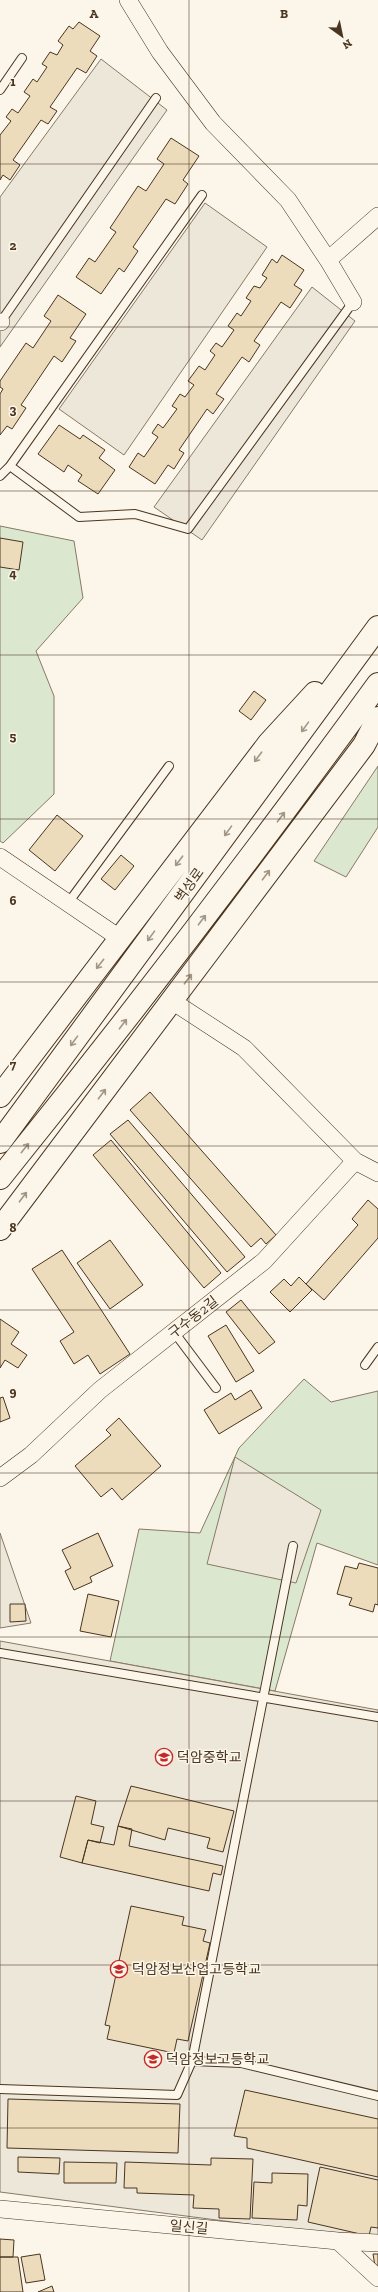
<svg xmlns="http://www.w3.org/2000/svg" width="378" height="2292" viewBox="0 0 378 2292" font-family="'Zilla Slab','Noto Sans KR',serif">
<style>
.green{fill:#dce7d0;stroke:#887966}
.parking{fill:#ede7d9;stroke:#887966}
.building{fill:#ecdcbc;stroke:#4a3520}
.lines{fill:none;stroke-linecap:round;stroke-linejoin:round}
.lane-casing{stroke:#4a3520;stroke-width:10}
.street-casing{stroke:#4a3520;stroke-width:18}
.secondary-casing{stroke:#4a3520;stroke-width:24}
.lane{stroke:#fbf6e9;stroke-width:8}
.street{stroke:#fbf6e9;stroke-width:17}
.secondary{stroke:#fbf6e9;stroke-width:22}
.oneway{stroke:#a29684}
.grid{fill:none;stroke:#4a3520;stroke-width:1;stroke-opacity:0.55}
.labels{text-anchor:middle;stroke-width:3;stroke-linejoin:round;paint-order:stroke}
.street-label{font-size:14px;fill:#4a3520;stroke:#fbf6e9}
.poi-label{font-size:14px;fill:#4a3520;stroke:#fbf6e9;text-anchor:start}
.grid-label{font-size:13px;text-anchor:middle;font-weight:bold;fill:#4a3520;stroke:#fbf6e9;stroke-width:3;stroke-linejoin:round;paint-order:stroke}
</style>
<rect width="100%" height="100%" fill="#fbf6e9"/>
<path class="green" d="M0,526L74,541L83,598L36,651L54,696V794L3,843L0,841Z
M378,766V827L346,877L314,861Z
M304,1379L331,1402L378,1391V1565L317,1543L275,1691L110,1661L139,1529L200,1533L239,1448Z"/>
<path class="parking" d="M101,59L167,110L0,347V197Z
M205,203L267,247L124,455L59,409Z
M312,287L355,321L202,540L154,507Z
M235,1457L321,1510L296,1583L207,1564Z
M0,1533L31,1623L0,1628Z
M0,1641L378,1710V2235L302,2231L0,2192Z"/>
<path class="building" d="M79,22L100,36L90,51L97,56L86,73L77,68L50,107L57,111L48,124L41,120L13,160L20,165L10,180L3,175L0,180V135L11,121L6,117L12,109L18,113L30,96L24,92L33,79L37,82L47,67L42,64L50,52L57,55L63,45L58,41L69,26L73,29Z
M171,138L199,156L183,180L188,184L175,204L166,199L133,247L138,251L124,272L119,268L101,294L76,277L89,258L95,262L116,232L110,228L138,186L146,191L164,164L157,159Z
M282,255L304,270L294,285L302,290L290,308L281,302L254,341L260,345L249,362L242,357L216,394L224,399L213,414L207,409L179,450L184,453L174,469L168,465L155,484L129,467L138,453L144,457L158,437L152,433L158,424L163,428L177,409L172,406L180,394L185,397L194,385L188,381L199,366L205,370L215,355L210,351L216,343L222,347L234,330L228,326L237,313L241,316L251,301L246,298L254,286L260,288L267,278L262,275L272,259L277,263Z
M58,295L86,314L70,338L76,341L62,362L54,356L21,405L26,408L12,429L7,426L0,435V394L3,389L0,387V381L26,343L33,348L51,321L44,316Z
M59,425L80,439L83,435L105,450L99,458L115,470L98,494L78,481L82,475L68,465L64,472L38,454Z
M0,538L23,542L19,570L0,567Z
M254,691L266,700L251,720L239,711Z
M57,815L83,836L55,871L29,850Z
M121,855L134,866L115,890L101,879Z
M150,1092L276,1235L266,1244L261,1238L251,1247L130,1110Z
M128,1120L245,1257L227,1272L110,1134Z
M111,1140L221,1273L204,1288L93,1155Z
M368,1200L378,1209V1238L324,1300L306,1284L358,1225L352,1219Z
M110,1240L143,1285L110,1309L77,1263Z
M62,1250L130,1354L100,1374L88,1355L74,1364L60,1341L74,1332L32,1269Z
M299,1277L312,1290L290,1312L270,1292L284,1279L291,1286Z
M241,1300L275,1342L259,1354L226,1312Z
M0,1319L19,1332L11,1344L27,1355L18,1368L5,1360L0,1368Z
M226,1325L254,1371L236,1382L208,1336Z
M251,1390L262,1408L219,1434L204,1410L231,1393L235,1400Z
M3,1397L10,1418L0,1422V1398Z
M119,1418L161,1466L122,1500L112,1488L101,1497L75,1466L111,1435L106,1430Z
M98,1533L113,1566L90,1577L92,1582L74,1590L65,1571L71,1568L62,1550Z
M359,1563L378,1568V1605L375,1604L373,1612L349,1605L352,1598L337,1594L345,1566L357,1569Z
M88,1594L119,1601L111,1637L80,1631Z
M10,1604H25L26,1621L10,1622Z
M131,1786L234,1811L223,1852L207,1848L210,1838L168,1828L165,1840L118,1826Z
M76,1796L96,1801L91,1824L104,1827L100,1843L88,1840L82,1863L60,1857Z
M118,1826L132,1829L129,1846L223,1866L221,1875L213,1873L209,1891L82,1863L88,1840L114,1845Z
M131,1906L184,1917L182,1925L206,1930L203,1941L210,1943L188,2041L177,2039L174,2053L107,2039L110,2026L105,2025Z
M245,2090L378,2119V2177L247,2148V2138L234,2136Z
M8,2099L180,2104L178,2153L7,2148Z
M18,2157L60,2158L59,2174L18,2172Z
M211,2158L253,2159L250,2219L219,2218V2209L193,2208L194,2195L137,2193V2188H124L125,2162L211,2165Z
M64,2162L117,2163L116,2183H64Z
M320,2167L378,2180V2228L371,2227L369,2236L308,2222Z
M272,2173L308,2174L307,2206L298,2205L297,2220L252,2218L254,2182L272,2183Z
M0,2239L14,2240L13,2257H0Z
M40,2254L45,2280L26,2283L21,2257Z
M373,2254H378V2267L375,2266Z
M0,2257H18L23,2292H0Z
M52,2286L54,2292H38Z"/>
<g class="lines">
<defs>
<path id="lane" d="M0,90L22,58
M0,323L156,98
M10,466L202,195
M0,476L10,466L79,517L135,514L188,529L353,302
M68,903L169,766
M174,1332L216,1388
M365,1365L378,1347
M0,1653L378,1717
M192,2061L293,1546
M0,2089L177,2095L192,2061L241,2063L378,2096"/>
<path id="street" d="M128,0L160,52L213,123L288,200L328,260L353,302
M328,260L378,216
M0,322H1
M0,857L118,937L117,942
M172,1001L244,1048L355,1161L378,1173
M0,1478L31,1455L100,1390L264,1261L355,1161
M0,2209L338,2241L378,2243
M338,2241L378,2278"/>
<path id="secondary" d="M0,1096L269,743L315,693
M0,1142L378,627
M0,1178C130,1017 256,852 378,684
M0,1229L364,745L378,718"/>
</defs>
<use href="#lane" class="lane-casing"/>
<use href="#street" class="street-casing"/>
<use href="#secondary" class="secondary-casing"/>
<use href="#lane" class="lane"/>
<use href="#street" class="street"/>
<use href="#secondary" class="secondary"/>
</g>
<defs><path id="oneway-shaft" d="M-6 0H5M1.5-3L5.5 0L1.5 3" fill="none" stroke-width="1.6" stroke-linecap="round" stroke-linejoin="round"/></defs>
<g class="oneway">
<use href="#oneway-shaft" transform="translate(305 727) rotate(126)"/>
<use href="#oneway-shaft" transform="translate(258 757) rotate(127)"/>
<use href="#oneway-shaft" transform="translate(281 817) rotate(-53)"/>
<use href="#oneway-shaft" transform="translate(228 831) rotate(126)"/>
<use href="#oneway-shaft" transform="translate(179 861) rotate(127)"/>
<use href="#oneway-shaft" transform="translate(266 875) rotate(-53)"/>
<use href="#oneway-shaft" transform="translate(202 920) rotate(-53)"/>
<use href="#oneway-shaft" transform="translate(151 936) rotate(126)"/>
<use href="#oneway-shaft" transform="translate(100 964) rotate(128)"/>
<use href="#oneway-shaft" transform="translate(188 979) rotate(-53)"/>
<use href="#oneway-shaft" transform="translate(123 1024) rotate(-53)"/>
<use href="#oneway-shaft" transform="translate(74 1041) rotate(126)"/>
<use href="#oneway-shaft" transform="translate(102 1094) rotate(-53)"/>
<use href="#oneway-shaft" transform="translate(25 1148) rotate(-51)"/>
<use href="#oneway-shaft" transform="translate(23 1197) rotate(-53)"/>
</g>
<path class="grid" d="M189,0V2292M0,164H378M0,327H378M0,491H378M0,655H378M0,819H378M0,982H378M0,1146H378M0,1310H378M0,1473H378M0,1637H378M0,1801H378M0,1965H378M0,2128H378"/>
<defs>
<symbol id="school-ring" viewBox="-11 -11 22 22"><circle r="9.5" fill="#fbf6e9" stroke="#c62828" stroke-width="1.5"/><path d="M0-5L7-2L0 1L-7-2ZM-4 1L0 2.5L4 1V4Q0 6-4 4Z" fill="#c62828"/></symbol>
</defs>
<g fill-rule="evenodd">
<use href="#school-ring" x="154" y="1747" width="20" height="20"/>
<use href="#school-ring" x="109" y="1959" width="20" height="20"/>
<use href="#school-ring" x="143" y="2049" width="20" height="20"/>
</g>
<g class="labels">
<g class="street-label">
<text transform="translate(189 885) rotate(-54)" y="5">벽성로</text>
<text transform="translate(193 1317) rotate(-38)" y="5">구수동2길</text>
<text transform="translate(189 2227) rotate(5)" y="5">일신길</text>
</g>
<g class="poi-label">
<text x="177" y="1762">덕암중학교</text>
<text x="132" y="1974">덕암정보산업고등학교</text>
<text x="166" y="2064">덕암정보고등학교</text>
</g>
</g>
<g class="grid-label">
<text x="94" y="18">A</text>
<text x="284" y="18">B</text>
<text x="13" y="86">1</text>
<text x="13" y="250">2</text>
<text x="13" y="414">3</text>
<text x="13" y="578">4</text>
<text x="13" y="741">5</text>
<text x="13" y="905">6</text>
<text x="13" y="1069">7</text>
<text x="13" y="1232">8</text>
<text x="13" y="1396">9</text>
</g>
<g transform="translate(342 36) rotate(147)" stroke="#fbf6e9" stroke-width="3" paint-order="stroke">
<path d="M0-3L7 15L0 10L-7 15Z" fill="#4a3520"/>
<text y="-6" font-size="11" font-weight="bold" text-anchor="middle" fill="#4a3520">N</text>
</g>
</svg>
